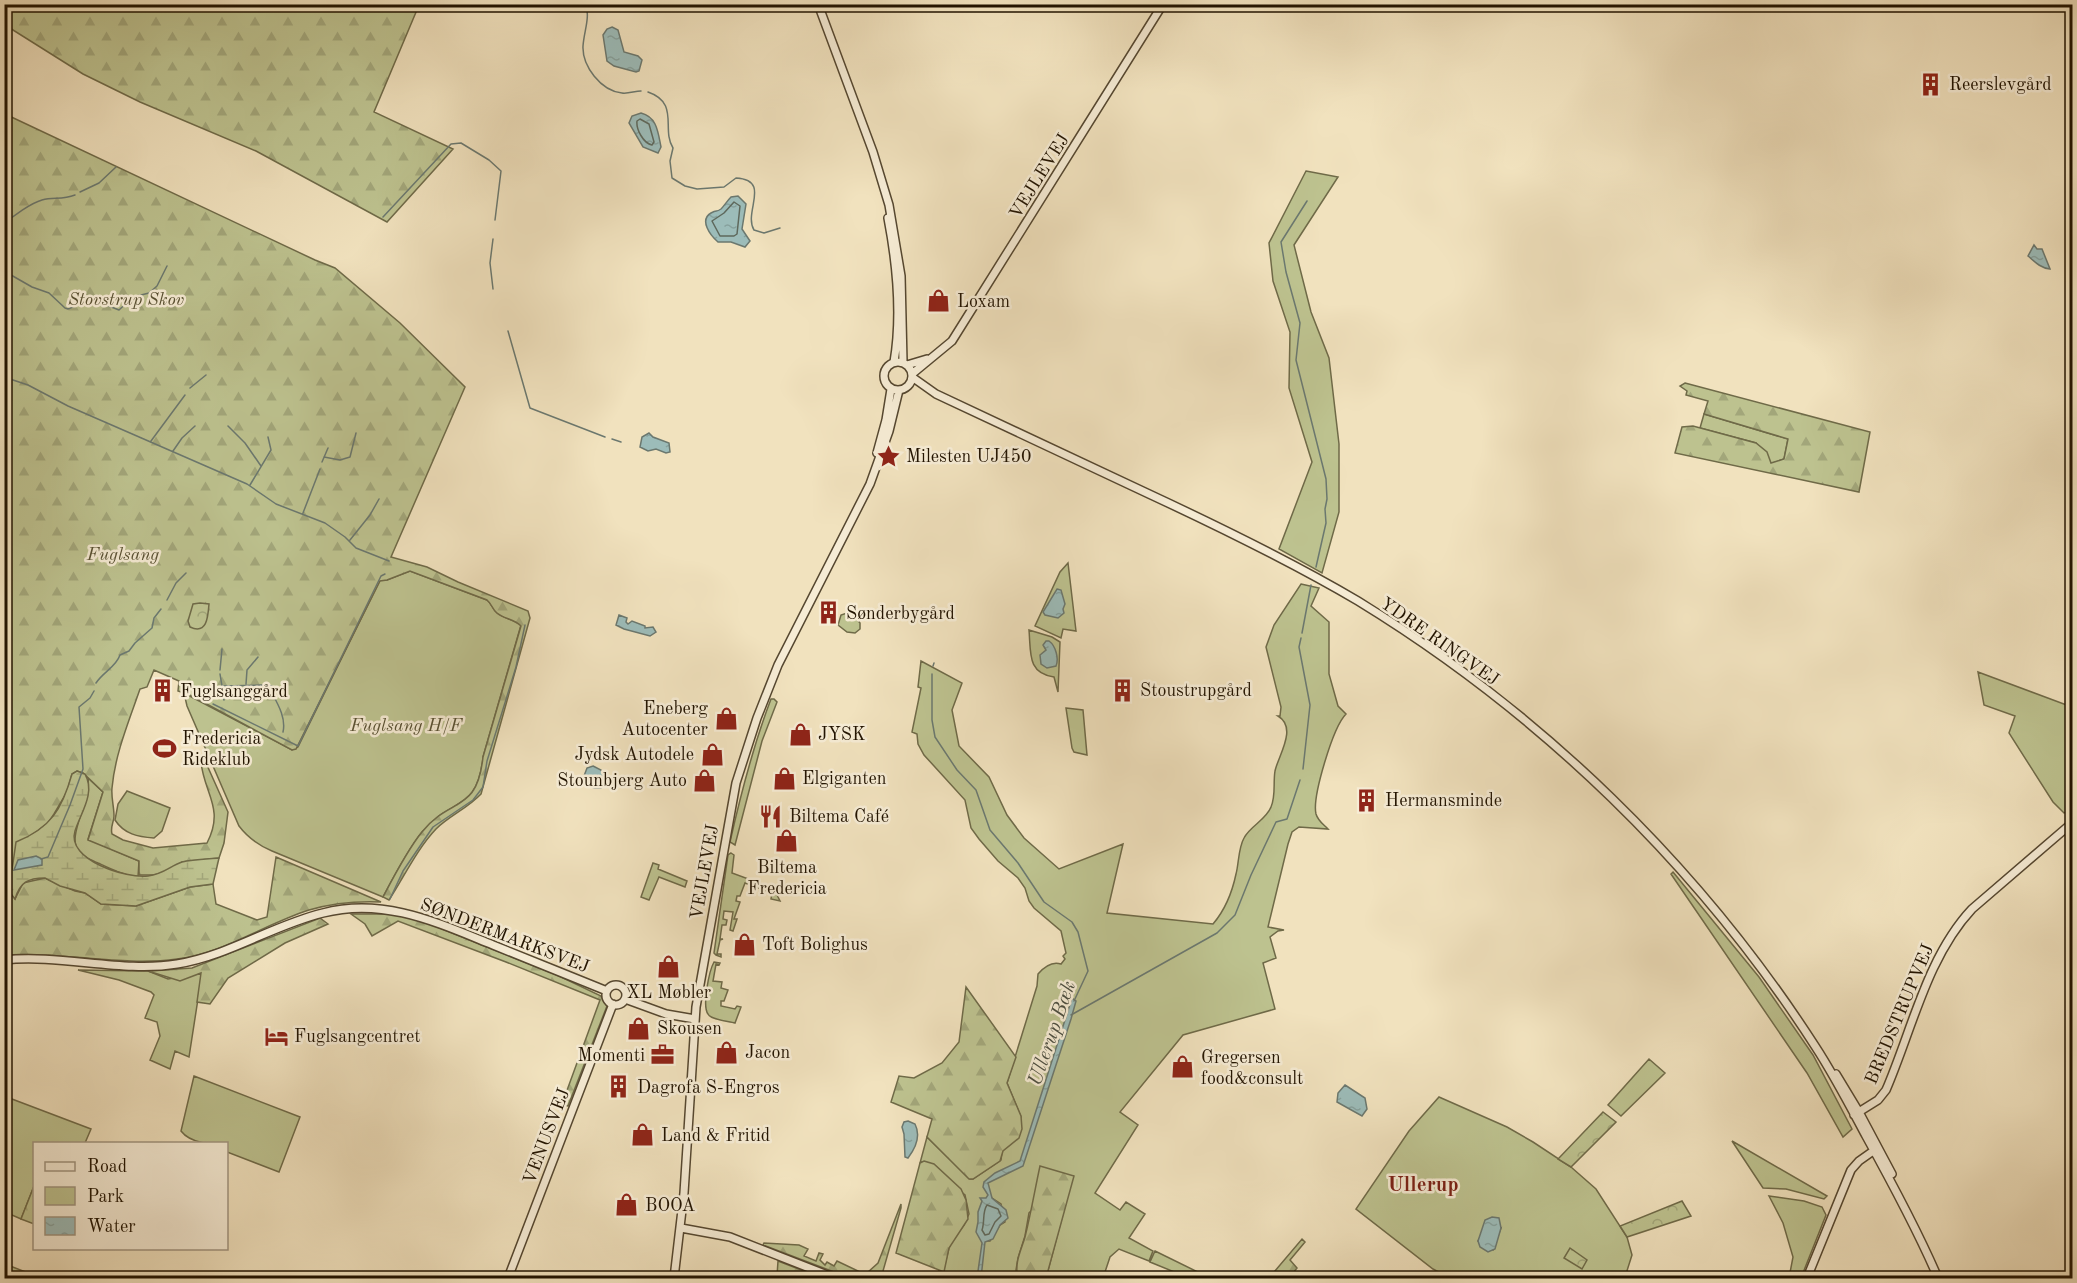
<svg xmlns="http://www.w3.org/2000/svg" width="2077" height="1283" viewBox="0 0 2077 1283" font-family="'Old Standard TT',serif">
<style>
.green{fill:#bdc28f;stroke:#6f6a48;stroke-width:1.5;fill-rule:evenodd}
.forest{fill:url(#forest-firs);stroke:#6f6a48;stroke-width:1.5}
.wetland{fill:url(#wetland-marsh);stroke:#6f6a48;stroke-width:1.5}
.park{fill:url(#park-crowns);stroke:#6f6a48;stroke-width:1.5}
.water{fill:url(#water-ripples);stroke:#6b786f;stroke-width:1.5}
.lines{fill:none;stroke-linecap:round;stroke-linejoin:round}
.shore{stroke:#5e685c;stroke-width:1.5}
.stream{stroke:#6b786f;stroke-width:1.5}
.minor-casing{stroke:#554730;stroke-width:10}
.minor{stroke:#f6ecd5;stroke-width:7}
.labels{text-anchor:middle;stroke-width:5;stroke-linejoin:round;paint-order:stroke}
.poi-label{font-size:18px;fill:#211300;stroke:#f6ecd5;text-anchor:start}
.street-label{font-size:18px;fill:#211300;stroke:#f6ecd5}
.park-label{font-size:18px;font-style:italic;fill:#585032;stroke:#f6ecd5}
.water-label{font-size:20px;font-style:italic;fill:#4c4e41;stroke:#f6ecd5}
.quarter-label{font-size:21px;font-weight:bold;fill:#7a1f14;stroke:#f6ecd5}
</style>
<defs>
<pattern id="forest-firs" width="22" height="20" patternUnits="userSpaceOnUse" patternTransform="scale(1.5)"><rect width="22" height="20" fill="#bdc28f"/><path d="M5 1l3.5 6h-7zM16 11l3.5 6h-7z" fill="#a2a67a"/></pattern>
<pattern id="wetland-marsh" width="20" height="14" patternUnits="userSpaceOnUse" patternTransform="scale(1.5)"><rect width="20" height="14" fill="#bdc28f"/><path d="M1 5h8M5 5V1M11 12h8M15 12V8" fill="none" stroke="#a2a67a"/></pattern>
<pattern id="park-crowns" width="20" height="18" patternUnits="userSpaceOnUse" patternTransform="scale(1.5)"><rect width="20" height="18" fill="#bdc28f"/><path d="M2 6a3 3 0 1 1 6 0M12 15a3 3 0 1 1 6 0" fill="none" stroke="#a2a67a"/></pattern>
<pattern id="water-ripples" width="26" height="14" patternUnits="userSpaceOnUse" patternTransform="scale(1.5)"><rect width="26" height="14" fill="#9cbcb9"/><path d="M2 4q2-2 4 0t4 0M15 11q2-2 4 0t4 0" fill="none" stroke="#86a19d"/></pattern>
</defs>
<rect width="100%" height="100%" fill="#f1e2be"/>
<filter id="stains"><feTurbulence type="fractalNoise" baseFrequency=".00333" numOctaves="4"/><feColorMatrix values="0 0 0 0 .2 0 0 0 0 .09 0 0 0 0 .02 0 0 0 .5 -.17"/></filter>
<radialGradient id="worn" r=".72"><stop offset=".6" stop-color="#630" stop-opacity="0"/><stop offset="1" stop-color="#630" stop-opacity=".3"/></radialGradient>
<path class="green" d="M1306,171L1338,177L1294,245L1311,312L1329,358L1339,444V512L1322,573L1279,549L1312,462L1289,388L1290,332L1273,281L1269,243Z
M1704,414L1788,439L1784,459L1770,464L1756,443L1700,428Z
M1068,563L1076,631L1063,629L1061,638L1035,626L1060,572Z
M410,571L487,600C492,604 492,609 497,613C504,619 514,619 521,625L483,757C477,814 451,796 422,832C408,849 393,878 383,897L272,851C258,845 248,838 239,826L187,706L184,693L292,750L298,747L380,580H387Z
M1301,584L1319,588L1311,606L1329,622V674L1338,706L1346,714C1333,727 1312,797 1316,814C1318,821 1323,824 1328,829L1299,827L1292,832L1288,844L1268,927L1284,930L1278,931L1270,937L1276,958L1263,963L1275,1009L1183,1035L1120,1112L1138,1125L1095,1193L1120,1210L1126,1202L1145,1214L1129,1238L1153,1251L1149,1261L1119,1249L1110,1257L1103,1278H1046L1073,1176H1069L1029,1213L1025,1236L1018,1258L1016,1270L1018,1278L1001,1277L995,1278H936L939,1270L943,1272L949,1248L953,1239L964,1225L969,1214L966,1200L965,1195L922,1162L920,1163L927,1137L970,1179H973L1001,1160L1002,1152L1021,1117L1007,1083L1037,986L1038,974C1044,967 1052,961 1061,964L1065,959L1063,956L1066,953L1061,931L1034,908L1029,901L1025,888L1018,878L998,861L979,839L971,828L965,800L924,755L918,744L917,734L912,732L921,688L918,687L921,661L962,683L952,710L959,746L989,777L1007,815L1024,838L1059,869L1123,844L1107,913L1213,924C1225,910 1232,893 1236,874C1239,863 1238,849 1244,838C1250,826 1266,820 1271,807C1276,796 1273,783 1275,771C1278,756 1298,728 1278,716H1280L1281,707L1266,647L1274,625ZM992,1198L1001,1204L1005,1222L1000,1225L990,1241H986Z
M847,613L854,616L860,623V629L855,633L847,632L838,625L841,615Z
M1029,630L1052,637L1060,642L1058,692L1054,677C1027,673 1031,653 1029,630Z
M1978,672L2072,707V749L2066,762L2072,765V811L2064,813L2053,802L2009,733L2015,716L1984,705Z
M771,699H774L777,702L762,741L735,845L730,842C741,793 753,746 771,699Z
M1066,708L1083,710L1087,755L1074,752L1072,748Z
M88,778L103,792L88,839L139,861L138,877C123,875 111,869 98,863C92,860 86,858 81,854C63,839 92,802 88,778Z
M127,791L170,808L162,831L154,838C138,837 124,834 115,820L118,804Z
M731,853L734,855L732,873L781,891L777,895L780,901L771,899L772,893L745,883L740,896H737L736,901L740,902L734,919H737L733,931L730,930L733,912L724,911L723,919L727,920L726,925H722L720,939H723L720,940L717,954H721V957L716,955L714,953L728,855Z
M653,863L659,865L658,869L687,881L685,887L659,877L649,900L641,897Z
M1673,872L1759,977L1813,1055L1852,1129L1843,1137L1807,1073L1671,874Z
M714,962L720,963L719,965L716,964L713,981L722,982L721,988L728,990L724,1001H721V1006L735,1009L737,1006L741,1007L735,1023C728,1021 711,1020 708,1014C702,1006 709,971 714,962Z
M78,970L148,971L168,979L202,973L189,1057L175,1051L170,1069L150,1060L160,1036L157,1022L145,1018L154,995L151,992L119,980Z
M1649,1059L1665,1073L1621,1116L1608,1105Z
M194,1076L300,1117L279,1172L227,1152L226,1144C211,1144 191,1144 181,1131Z
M4,1096L91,1129L85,1143L34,1144V1186L21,1219L5,1212Z
M1439,1097L1507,1127L1533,1142L1571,1167L1596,1189L1627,1237L1632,1255L1625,1277L1629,1278H1450L1433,1269L1356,1209L1409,1131ZM1501,1228L1493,1250L1478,1241L1482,1234Z
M1732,1141L1827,1196L1824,1199L1786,1189L1763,1188Z
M1769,1196L1804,1201L1822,1207L1826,1215L1801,1278H1789L1793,1257L1783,1223Z
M1155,1251L1210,1278H1189L1150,1262Z"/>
<path class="forest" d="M4,5H419L374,112L453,149L387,222L256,151L140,102L83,74L5,25Z
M5,114L315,260L335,268L400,323L465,387L391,557L427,567L458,582L528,611L530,618L481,794C468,808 449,816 436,829C417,849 404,877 389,900L383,897C393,878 408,849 422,832C451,796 477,814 483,757L521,626C514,619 504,619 497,613C492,609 492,604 487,600L410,571L387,580L380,581L296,749L292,750L190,695L178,691L179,681L154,670L147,687L140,689C129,721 115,754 112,788C111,797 114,806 114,816C114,822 110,827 112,834L123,840L153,848L207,843C225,808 204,794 201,762L206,763L228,812L224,843L219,858L182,862L169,871L154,875H139V861L88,840L103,792L83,773L77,771L72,774L67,792L54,814L48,823L32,835L12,870L5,869Z
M1685,383L1870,432L1859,492L1675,453L1682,427L1693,426L1756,443L1767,452L1771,463L1784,459L1788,439L1704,414L1708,401L1686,395L1687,391L1680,386Z
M276,857L381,902C357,901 333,903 309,910C265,924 224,953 177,959C122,967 62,951 5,955V902L8,900V889L15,899L23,883L45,878L75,891L85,893L101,904L136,906L190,887L213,884L216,904L257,920L267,917Z
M351,914H394L425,922L557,975L601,996L607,1006L568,1106L562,1104L600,1000L506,962L398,921L372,936L365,924Z
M320,918L328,924L285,943L228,978L210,1004L197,1002L201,973L180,981L148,971L192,968Z
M966,987L1016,1057L1007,1083L1021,1116L1022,1129L1019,1138L1003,1151L1000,1161L973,1179H969L927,1137L932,1119L891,1102L899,1076L914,1078L942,1063L959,1042Z
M924,1161L934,1164L961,1189L966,1200L968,1219L949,1248L944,1272L896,1253L920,1163Z
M1040,1166L1074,1176L1046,1278H1018C1014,1263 1021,1251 1025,1237C1031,1213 1035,1189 1040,1166Z
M901,1204V1208L881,1278H850L763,1245L764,1243L799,1245L808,1249L804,1256L816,1261L819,1253L823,1254L820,1260L825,1265L827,1262L834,1266L837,1261L860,1272H868L878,1263Z
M1302,1239L1305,1242L1290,1260L1297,1268L1289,1278H1269Z
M778,1261L822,1278H781L777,1276Z"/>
<path class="wetland" d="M77,771L85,774C96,793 80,814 75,831C66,860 127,879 148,876C164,874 170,866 182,862C193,859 208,859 219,858L213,884L190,887L136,906L101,904L85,893L60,886L45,878C28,878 20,882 15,899L8,890L5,893V869L12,870L16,842C51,828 62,809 72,774Z"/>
<path class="park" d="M200,603L209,604C208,617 207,635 190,627L188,621L193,604Z
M1603,1112L1616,1122L1571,1167L1558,1159Z
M34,1186V1224L21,1219Z
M1682,1201L1691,1216L1627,1237L1620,1226Z
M1570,1248L1587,1260L1582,1269L1564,1258Z
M5,1264L41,1278H5Z"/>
<path class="water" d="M612,27L618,30L624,52L638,56L642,60L639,71L636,72L614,66L607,61L603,35L607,29Z
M641,113C657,117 658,132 661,147L658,153L643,147L629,123L632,116Z
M738,196L746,204L742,229L750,241L745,247L731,242H718C710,235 699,220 711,213C718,209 715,213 721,209C724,206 727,201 731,197Z
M2034,245L2037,249H2042L2050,269C2040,268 2034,261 2028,256Z
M649,433L653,437L669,443L670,452L666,453L656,449L648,451L640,447L642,437Z
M1057,589L1061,590L1065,604L1063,609L1064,613L1058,618L1045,615L1043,612Z
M619,615L627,618L626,622L628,624L632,621L645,626V628L653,627L656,632L650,636L624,629L616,625Z
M1046,641H1049C1056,646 1059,659 1056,666L1047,668L1041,664L1040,655L1046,650L1043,645Z
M593,766L601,770L605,776L604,783L601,788H594L585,784L584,776L587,768Z
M36,856L42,859V865L14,870L18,860Z
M1072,998L1076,1001L1071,1019L1023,1166L988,1183L992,1198L1006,1210L1008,1218L1000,1225L993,1239L985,1242L981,1278H977L982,1243L976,1232L978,1222V1212L982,1201L980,1198H986L988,1195L983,1187L984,1182L995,1173L1020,1161Z
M1345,1085L1365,1098L1367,1109L1362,1116L1337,1102L1338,1093Z
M908,1121L915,1124C921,1136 915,1149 908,1158L905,1157L904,1134L902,1127L904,1122Z
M1492,1217L1499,1218L1501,1228L1495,1249L1488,1252L1480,1247L1478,1241L1485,1220Z"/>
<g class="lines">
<path class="shore" d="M640,119L649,124L654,142L652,145C643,143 636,129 637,121Z
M734,202L740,206L737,234L734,236H720L712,221L724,213Z
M987,1205L998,1209L1001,1216L995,1222L989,1234L985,1235L982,1230C985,1222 982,1212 987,1205Z"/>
<path class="stream" d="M586,4C590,19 584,31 583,46C582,66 601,91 622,93C628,94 635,91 641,91
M648,92C680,103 661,129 673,148L670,161L672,178L685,186L697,189L724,187L736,178C772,180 743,212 754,230L764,233L780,228
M80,192L99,183L116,167
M1307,201L1281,242L1286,272L1300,323L1296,360L1326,479L1327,499L1325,509L1326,523L1316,567
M383,217L451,144L461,143L489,160L501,171L495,220
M4,224C13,216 31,203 42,200C54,197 62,200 75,195
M493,239L490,263L493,289
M4,271L32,287L49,293L65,308L68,309L91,299L119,310L133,297L149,293L157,286L167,266
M508,331L530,408L605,437
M4,377L28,385L68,406L247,484L276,504L325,523L345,537L356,548L389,561
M190,388L206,375
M228,426L245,443L261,466
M612,439L621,442
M151,441L185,395
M173,451L182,438L195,426
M324,457L340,460L350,457L356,433
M322,462L328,448
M250,485L271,450L268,437
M303,513L320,469
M350,540L370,515L379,499
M167,600L176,583L186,573
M1302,633L1311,585
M1301,638L1299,647L1310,705L1303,769
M933,666L934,663
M220,670L222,649
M220,674L222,686L263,685L272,686L273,691
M932,674V720L935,737L957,770L976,790L990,830L1018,863L1044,902L1072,922L1078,932L1088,971L1074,1001
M96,683C103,672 116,667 120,655L129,651L135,643L152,628L154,618L161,609
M246,684L247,670L258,657
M222,691L224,700
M273,695C279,706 286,719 283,732
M213,704L298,746L381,576L385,574
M41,859L48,857L70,805L83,769L79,707L90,698L94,691
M4,869L7,870
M390,899L403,871L433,827L473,800L483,787L487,761L516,667L525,625
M1071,1015L1217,933L1235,915L1251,875L1276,822L1287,819L1300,780"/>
<defs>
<path id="minor" d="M818,4L873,152L889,205L901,276L903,362
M888,218C897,265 902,315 894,362
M884 376a14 14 0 1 1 28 0a14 14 0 1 1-28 0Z
M907,365L927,359
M912,374L952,341L1163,4
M912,377L936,394C1007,427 1078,460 1149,494C1220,527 1290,561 1358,601C1541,713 1699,866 1815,1046C1834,1075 1850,1106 1866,1136C1892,1183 1917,1229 1938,1278
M877,453L886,420L891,389
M4,960C61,954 123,973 177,964C228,956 273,925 323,913C384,897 438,923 493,945C531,960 569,976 607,991
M606 995a10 10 0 1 1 20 0a10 10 0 1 1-20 0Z
M625,999L666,1014L695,1019
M1836,1074L1859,1112L1892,1174
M1854,1115L1878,1100L1886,1090C1912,1030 1927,957 1972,909L2072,823
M681,1228L730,1237L835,1278
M508,1278L613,1004
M674,1278L684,1193L696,1007L736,783L757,718L778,665L870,484L889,431L899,390
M1807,1278L1851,1170L1859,1161L1876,1149"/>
</defs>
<use href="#minor" class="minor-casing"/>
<use href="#minor" class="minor"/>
</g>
<defs>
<symbol id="building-bare" viewBox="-9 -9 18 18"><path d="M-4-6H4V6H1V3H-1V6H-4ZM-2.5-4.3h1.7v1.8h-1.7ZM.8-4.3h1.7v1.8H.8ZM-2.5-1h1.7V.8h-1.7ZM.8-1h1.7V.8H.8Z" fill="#8f2418" stroke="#f6ecd5" stroke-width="2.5" paint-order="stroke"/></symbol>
<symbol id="shop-bare" viewBox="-9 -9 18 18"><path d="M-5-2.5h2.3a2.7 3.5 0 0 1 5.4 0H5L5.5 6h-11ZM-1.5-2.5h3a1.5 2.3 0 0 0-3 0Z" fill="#8f2418" stroke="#f6ecd5" stroke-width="2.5" paint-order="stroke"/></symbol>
<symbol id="sight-bare" viewBox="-9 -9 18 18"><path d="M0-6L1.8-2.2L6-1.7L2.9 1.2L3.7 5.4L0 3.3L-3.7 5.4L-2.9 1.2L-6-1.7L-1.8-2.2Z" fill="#8f2418" stroke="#f6ecd5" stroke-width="2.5" paint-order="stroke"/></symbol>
<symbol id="stadium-bare" viewBox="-9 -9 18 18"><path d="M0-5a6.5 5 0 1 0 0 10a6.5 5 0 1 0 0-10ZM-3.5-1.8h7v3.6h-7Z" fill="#8f2418" stroke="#f6ecd5" stroke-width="2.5" paint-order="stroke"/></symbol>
<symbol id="restaurant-bare" viewBox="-9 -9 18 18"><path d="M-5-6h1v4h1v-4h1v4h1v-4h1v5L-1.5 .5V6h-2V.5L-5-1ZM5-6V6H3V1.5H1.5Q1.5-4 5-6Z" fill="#8f2418" stroke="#f6ecd5" stroke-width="2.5" paint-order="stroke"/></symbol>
<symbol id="hotel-bare" viewBox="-9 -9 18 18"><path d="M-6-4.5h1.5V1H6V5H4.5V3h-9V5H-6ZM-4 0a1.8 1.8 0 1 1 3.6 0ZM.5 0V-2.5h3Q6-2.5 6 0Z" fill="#8f2418" stroke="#f6ecd5" stroke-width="2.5" paint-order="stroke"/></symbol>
<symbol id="office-bare" viewBox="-9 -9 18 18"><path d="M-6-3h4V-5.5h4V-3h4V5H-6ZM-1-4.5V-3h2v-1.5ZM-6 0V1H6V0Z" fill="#8f2418" stroke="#f6ecd5" stroke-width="2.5" paint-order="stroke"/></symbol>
</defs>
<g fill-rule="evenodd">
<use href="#building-bare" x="1914" y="68" width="33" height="33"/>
<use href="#shop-bare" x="922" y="284" width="33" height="33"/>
<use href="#sight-bare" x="872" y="440" width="33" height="33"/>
<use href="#building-bare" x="812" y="596" width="33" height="33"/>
<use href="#building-bare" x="1106" y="674" width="33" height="33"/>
<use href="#building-bare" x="146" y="674" width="33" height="33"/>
<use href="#shop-bare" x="710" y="702" width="33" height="33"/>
<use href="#shop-bare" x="784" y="718" width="33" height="33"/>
<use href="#stadium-bare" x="148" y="732" width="33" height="33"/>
<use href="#shop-bare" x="696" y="738" width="33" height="33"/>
<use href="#shop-bare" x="768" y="762" width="33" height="33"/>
<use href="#shop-bare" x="688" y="764" width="33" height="33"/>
<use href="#building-bare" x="1350" y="784" width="33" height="33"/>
<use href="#restaurant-bare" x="754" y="800" width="33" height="33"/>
<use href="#shop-bare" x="770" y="824" width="33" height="33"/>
<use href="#shop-bare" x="728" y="928" width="33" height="33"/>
<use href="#shop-bare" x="652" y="950" width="33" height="33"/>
<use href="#shop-bare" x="622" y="1012" width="33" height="33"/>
<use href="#hotel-bare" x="260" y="1020" width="33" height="33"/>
<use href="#shop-bare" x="710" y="1036" width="33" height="33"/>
<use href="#office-bare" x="646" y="1038" width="33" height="33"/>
<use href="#shop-bare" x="1166" y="1050" width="33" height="33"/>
<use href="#building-bare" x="602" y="1070" width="33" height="33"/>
<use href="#shop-bare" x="626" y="1118" width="33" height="33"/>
<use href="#shop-bare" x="610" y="1188" width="33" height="33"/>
</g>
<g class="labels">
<g class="poi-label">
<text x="1949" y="90">Reerslevgård</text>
<text x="957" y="307">Loxam</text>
<text x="906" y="462">Milesten UJ450</text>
<text x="846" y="619">Sønderbygård</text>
<text x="1140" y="696">Stoustrupgård</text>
<text x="180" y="697">Fuglsanggård</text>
<text x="708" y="714" text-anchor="end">Eneberg<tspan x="708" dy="21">Autocenter</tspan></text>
<text x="818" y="740">JYSK</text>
<text x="182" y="744">Fredericia<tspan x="182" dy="21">Rideklub</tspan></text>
<text x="694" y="760" text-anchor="end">Jydsk Autodele</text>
<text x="802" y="784">Elgiganten</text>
<text x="687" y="786" text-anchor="end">Stounbjerg Auto</text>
<text x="1385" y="806">Hermansminde</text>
<text x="789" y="822">Biltema Café</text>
<text x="787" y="873" text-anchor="middle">Biltema<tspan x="787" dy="21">Fredericia</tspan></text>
<text x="762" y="950">Toft Bolighus</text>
<text x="669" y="998" text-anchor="middle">XL Møbler</text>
<text x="657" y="1034">Skousen</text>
<text x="294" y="1042">Fuglsangcentret</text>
<text x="745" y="1058">Jacon</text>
<text x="645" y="1061" text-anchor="end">Momenti</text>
<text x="1201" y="1063">Gregersen<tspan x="1201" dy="21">food&amp;consult</tspan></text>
<text x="637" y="1093">Dagrofa S-Engros</text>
<text x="661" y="1141">Land &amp; Fritid</text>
<text x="645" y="1211">BOOA</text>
</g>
<g class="street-label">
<text transform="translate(1039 176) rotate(-58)" y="6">VEJLEVEJ</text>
<text transform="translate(1440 641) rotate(35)" y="6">YDRE RINGVEJ</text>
<text transform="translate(704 872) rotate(-80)" y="6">VEJLEVEJ</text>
<text transform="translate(505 935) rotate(21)" y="6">SØNDERMARKSVEJ</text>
<text transform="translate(1899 1014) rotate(-67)" y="6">BREDSTRUPVEJ</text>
<text transform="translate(546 1136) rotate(-69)" y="6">VENUSVEJ</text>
</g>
<g class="park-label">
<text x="126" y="305">Stovstrup Skov</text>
<text x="123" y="560">Fuglsang</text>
<text x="406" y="731">Fuglsang H/F</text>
</g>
<g class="water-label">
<text transform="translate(1051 1033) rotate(-71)" y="7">Ullerup Bæk</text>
</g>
<g class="quarter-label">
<text x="1423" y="1191">Ullerup</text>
</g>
</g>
<rect width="2077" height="1283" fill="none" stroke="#f1e2be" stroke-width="24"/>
<rect x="6" y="6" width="2065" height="1271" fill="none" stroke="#211300" stroke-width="3"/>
<rect x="12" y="12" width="2053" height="1259" fill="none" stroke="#211300" stroke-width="1.5"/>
<rect x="33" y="1142" width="195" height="108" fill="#f6ecd5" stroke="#a19580" stroke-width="1.5"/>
<rect x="45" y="1162" width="30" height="9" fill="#f6ecd5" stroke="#a19580" stroke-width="1.5"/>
<text x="87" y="1172" font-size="18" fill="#211300">Road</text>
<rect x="45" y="1187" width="30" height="18" fill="#bdc28f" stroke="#a19580" stroke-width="1.5"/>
<text x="87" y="1202" font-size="18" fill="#211300">Park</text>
<rect x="45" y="1217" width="30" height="18" fill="url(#water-ripples)" stroke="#a19580" stroke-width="1.5"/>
<text x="87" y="1232" font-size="18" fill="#211300">Water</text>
<rect width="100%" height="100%" filter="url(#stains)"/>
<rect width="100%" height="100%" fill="url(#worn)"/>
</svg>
